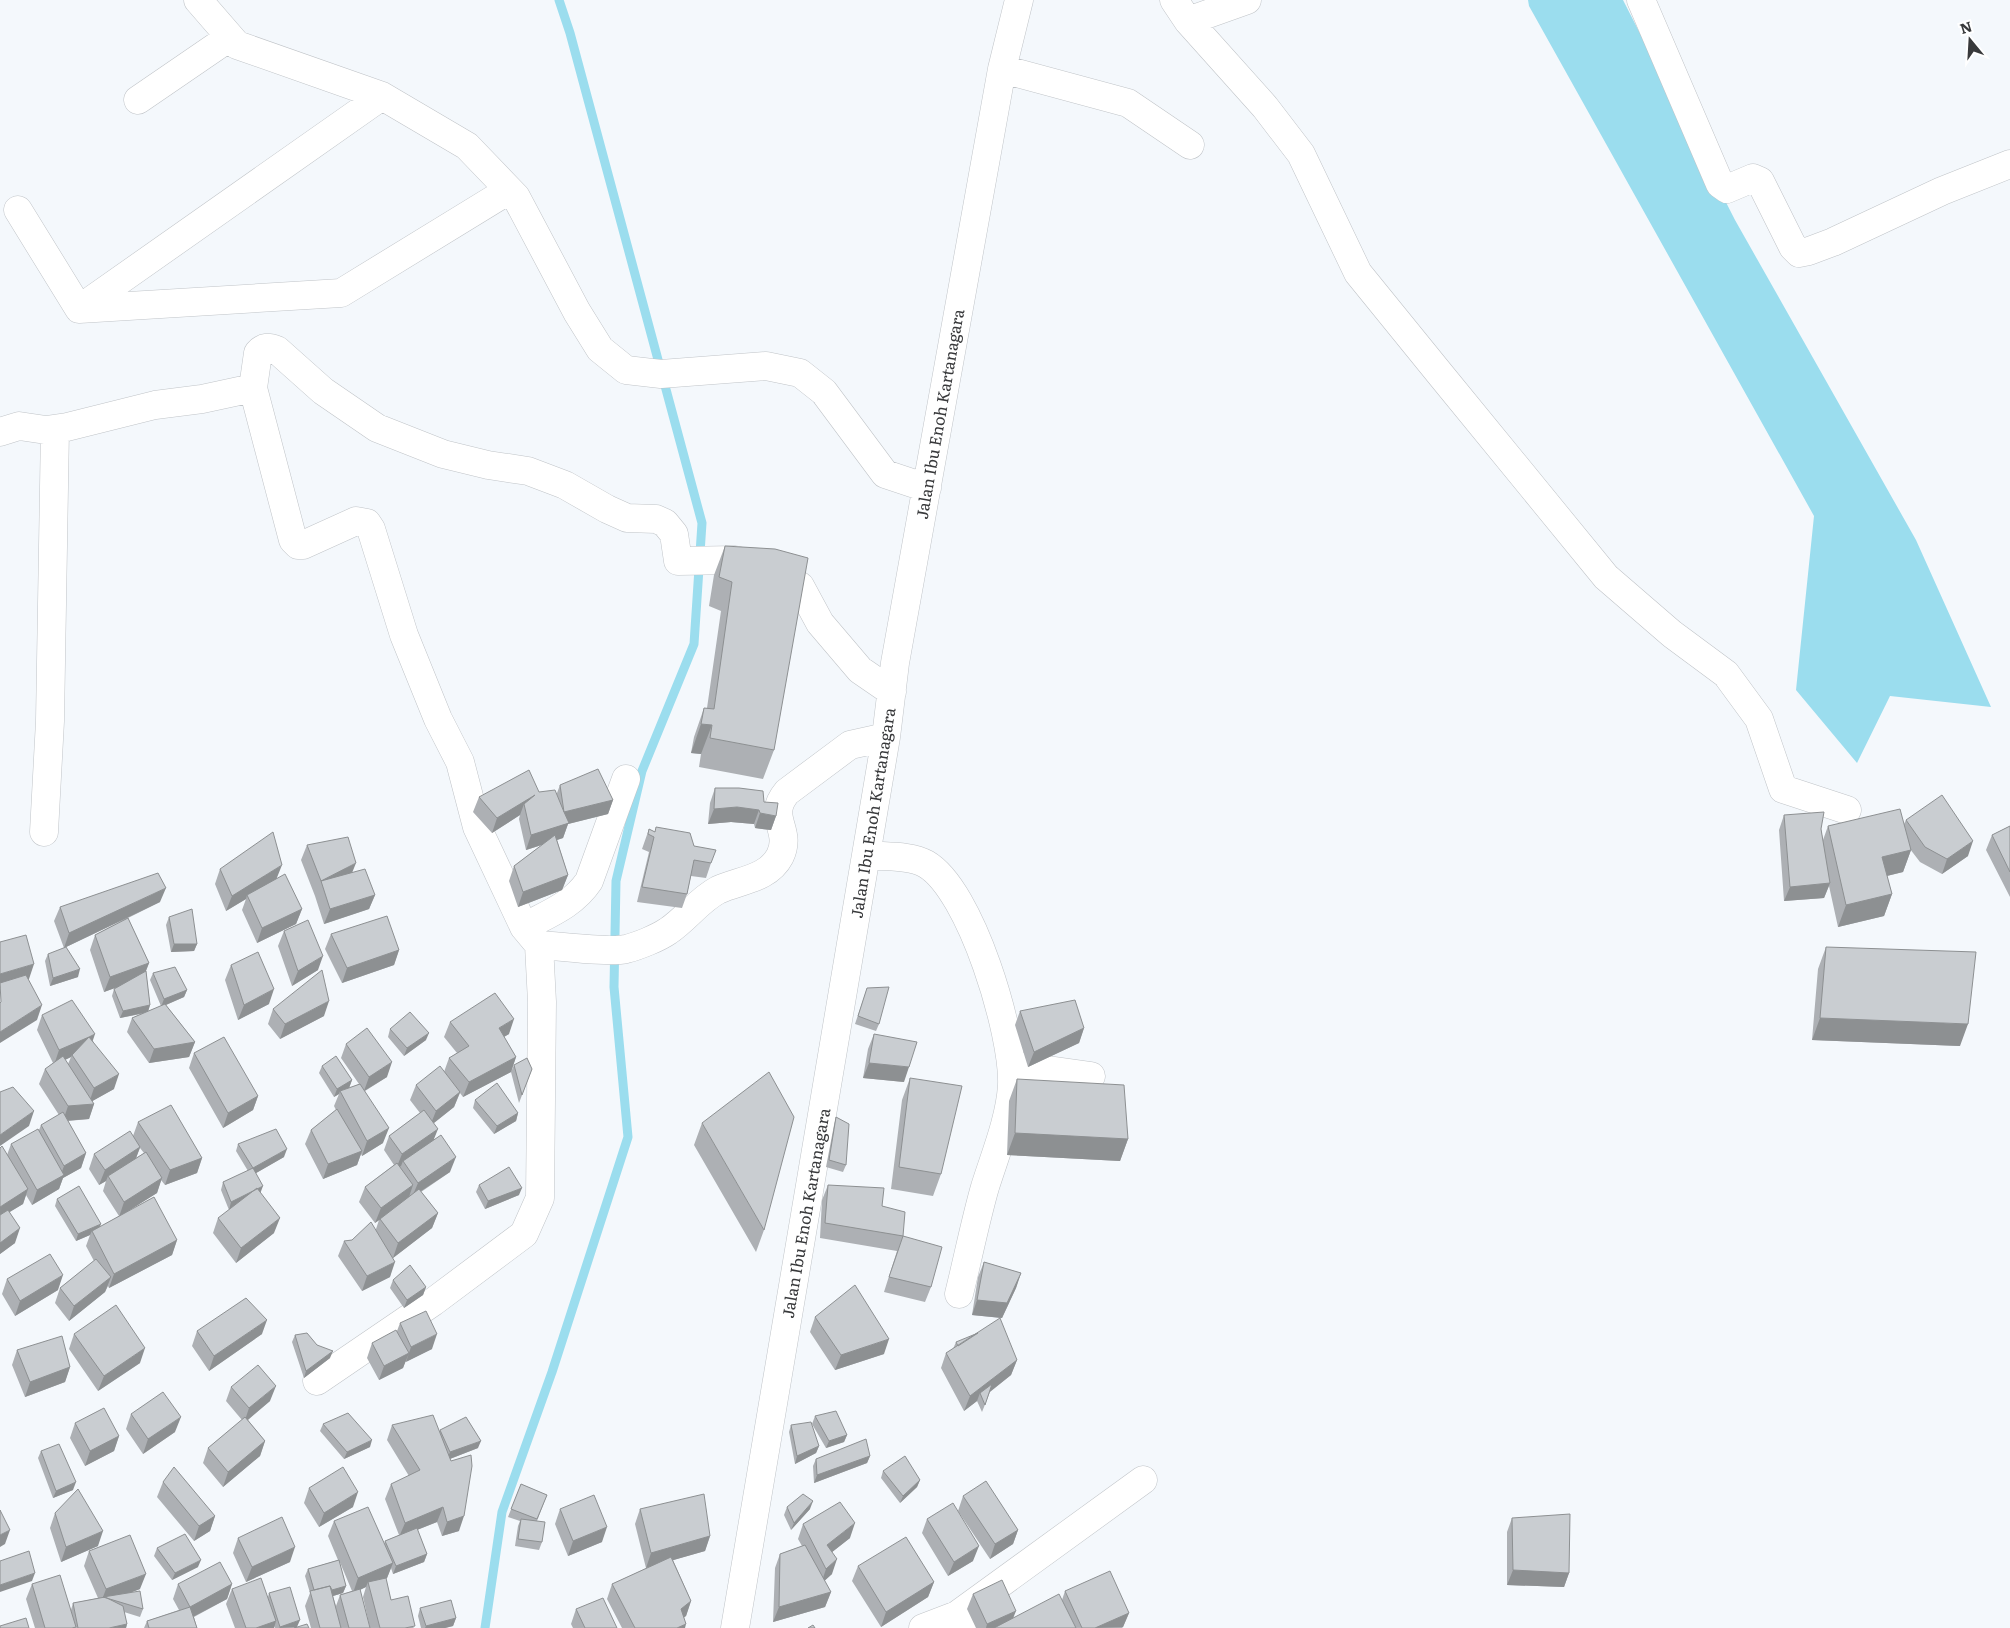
<svg xmlns="http://www.w3.org/2000/svg" width="2010" height="1628" viewBox="0 0 2010 1628" font-family="Literata,serif">
<style>
.water{fill:#9bddee}
.lines{fill:none;stroke-linecap:round;stroke-linejoin:round}
.stream{stroke:#9bddee;stroke-width:9}
.street-casing{stroke:#c0c4c8;stroke-width:29}
.street{stroke:#fff;stroke-width:28}
.wall{fill:#adb0b4;fill-rule:evenodd}
.shaded-wall{fill:#8d9092}
.building{fill:#c9cdd1;stroke:#8d9092}
.labels{text-anchor:middle;stroke-width:4;stroke-linejoin:round;paint-order:stroke}
.street-label{font-size:16px;fill:#38393b;stroke:#fff}
</style>
<rect width="100%" height="100%" fill="#f4f8fc"/>
<path class="water" d="M1528,0H1623L1735,220L1916,540L1991,707L1890,696L1857,763L1796,690L1814,516L1529,6Z"/>
<g class="lines">
<path class="stream" d="M485,1628L502,1512L552,1372L628,1137L614,987L616,881L642,771L694,644L702,523L570,33L559,0"/>
<defs>
<path id="street" d="M198,0L237,45L382,96L467,146L516,197L577,312L600,349L626,370L661,374L766,366L800,373L824,392L885,474L927,488
M1174,0L1188,21L1265,107L1301,154L1358,273L1440,374L1606,577L1672,634L1726,674L1759,719L1783,789L1847,810
M1641,0L1720,184L1727,189L1753,178L1760,181L1793,247L1799,253L1809,251L1833,242L1942,191L2010,164
M1188,21L1247,0
M1002,69L1128,103L1190,145
M382,96L79,309L341,293L509,190
M138,100L230,37
M18,210L79,309
M253,388L293,540L298,545H303L356,521L367,523L371,529L404,635L438,719L460,762L477,827L524,927L539,945C560,946 608,953 626,949C638,946 658,938 668,931C686,919 699,900 718,890C740,880 768,879 780,856C793,829 765,818 787,792L850,745L886,737
M0,432L19,426L46,430L67,427L155,405L202,399L253,388L258,353C264,346 269,347 277,350L323,391L377,428L443,454L488,465L528,471L565,485L607,509L627,518L656,519L665,523L674,534L678,561L735,560L769,568L789,579L800,586L820,623L860,670L892,692
M44,832L50,721L55,429
M866,855C885,857 910,855 926,864C971,890 1014,1034 1012,1085C1010,1119 995,1155 985,1187C975,1222 968,1258 959,1294
M524,927C548,914 573,905 589,881L626,779
M1011,1065L1091,1076
M317,1381L433,1302L524,1234L540,1198L542,1002L539,945
M957,1615L1143,1480
M735,1628L886,737L895,663L1002,69L1019,0
M923,1628L957,1615L966,1622L968,1627"/>
</defs>
<use href="#street" class="street-casing"/>
<use href="#street" class="street"/>
</g>
<path class="wall" d="M725,546L774,750L763,779L699,767L701,754L691,753L694,737L704,708H707L721,611L709,606L714,575Z
M560,785L613,800L608,814L568,824L563,838L557,840L568,875L562,890L518,907L509,881L514,866L542,845L526,850L519,819L520,815L492,833L473,812L479,797L539,792L557,793Z
M715,788L764,802L776,816L771,830L755,828L754,824L731,822L708,824L710,803Z
M1784,815L1821,829L1823,840L1828,826L1904,824L1906,820L1968,856L1942,874L1920,862L1910,849L1911,850L1903,872L1887,876L1892,894L1884,916L1838,927L1829,886L1824,898L1784,901L1779,830Z
M2010,826V897L1986,850L1992,835Z
M649,829L655,832L694,846L711,863L706,878L691,876L687,894L682,908L637,902L649,852L642,849Z
M307,845L352,872L375,895L369,909L324,924L315,896L301,860Z
M220,869L277,878L302,909L296,924L257,943L242,910L246,899L226,911L215,884Z
M160,902L128,918L149,963L146,971L150,1005L148,1011L161,1006L150,980L153,973L187,990L184,997L166,1005L195,1042L189,1057L149,1063L127,1032L132,1018L141,1014L120,1018L112,996L114,989L117,987L104,992L90,950L95,935L125,919L64,948L54,921L60,907Z
M169,917L197,944L194,951L171,952L166,925Z
M284,931L318,970L292,986L278,946Z
M331,934L399,950L394,965L342,983L325,949Z
M1826,947L1960,1046L1812,1040L1818,969Z
M48,954L78,977L50,986L45,961Z
M231,965L269,1004L238,1020L225,980Z
M867,988L879,1024L876,1031L855,1024Z
M273,1009L324,1016L280,1039L268,1024Z
M1020,1011L1084,1028L1079,1043L1028,1067L1015,1025Z
M42,1015L93,1041L114,1089L92,1101L94,1104L89,1119L68,1121L86,1153L81,1168L63,1178L59,1189L32,1205L26,1195L23,1204L9,1212L15,1243L0,1254L7,1155L11,1144L39,1130L41,1125L59,1115L39,1084L45,1069L53,1063L37,1030ZM71,1057L68,1064L65,1060Z
M450,1022L509,1034L504,1037L516,1057L511,1072L463,1097L460,1093L454,1107L434,1123V1140L450,1172L421,1192L438,1213L432,1228L393,1258L390,1277L362,1291L338,1256L344,1241L352,1240L376,1229L379,1220L375,1223L359,1202L365,1187L394,1165L384,1150L389,1136L420,1113L410,1100L416,1085L444,1072L449,1058L457,1053L444,1037Z
M390,1029L426,1040L404,1056L388,1037Z
M874,1034L904,1082L863,1078L868,1049Z
M346,1044L387,1077L365,1091L383,1143L362,1156L361,1154L357,1165L323,1179L305,1144L311,1130L336,1110L334,1106L339,1094L334,1097L319,1073L322,1066L352,1080L349,1088L359,1084L341,1058Z
M194,1053L258,1096L253,1110L223,1128L189,1068Z
M514,1065L532,1069L519,1103L511,1072Z
M910,1078L941,1174L933,1196L891,1189L902,1100Z
M1017,1079L1128,1139L1120,1161L1007,1155L1009,1101Z
M475,1100L518,1113L516,1121L494,1134L473,1108Z
M836,1117L846,1165L843,1172L826,1167L834,1125Z
M138,1122L202,1158L197,1173L165,1185L161,1180L157,1193L123,1214L177,1240L172,1255L109,1288L108,1286L105,1292L69,1321L55,1303L60,1288L94,1261L86,1246L90,1235L76,1241L55,1206L57,1199L100,1227L119,1216L103,1191L106,1181L99,1185L89,1169L94,1154L133,1136ZM140,1148L144,1153L136,1158Z
M702,1123L764,1230L756,1252L694,1145Z
M238,1144L284,1157L256,1173L260,1193L274,1233L236,1263L213,1233L218,1218L229,1210L221,1190L223,1182L248,1171L236,1151Z
M479,1185L519,1195L485,1209L476,1192Z
M828,1185L882,1206L903,1236L931,1287L925,1302L884,1292L897,1251L820,1238L822,1200Z
M984,1262L1021,1273L1016,1288L1002,1318L972,1315L978,1277Z
M7,1279L58,1290L15,1316L2,1294Z
M393,1280L426,1287L423,1295L404,1308L390,1288Z
M815,1317L884,1354L835,1370L810,1332Z
M400,1323L432,1349L405,1362L403,1368L379,1380L367,1358L372,1343L397,1331Z
M197,1331L262,1334L209,1371L192,1346Z
M74,1334L140,1363L98,1391L69,1349Z
M295,1335L317,1345L330,1358L304,1378L292,1342Z
M956,1342L1017,1360L1011,1375L990,1392L982,1412L977,1401L964,1411L941,1368L946,1353L953,1349Z
M17,1350L70,1367L65,1382L25,1397L12,1365Z
M231,1387L270,1401L248,1420L265,1441L260,1456L223,1487L203,1463L208,1448L242,1420L226,1401Z
M131,1414L175,1432L143,1454L126,1429Z
M815,1416L847,1435L844,1442L826,1448L812,1424Z
M75,1423L119,1436L114,1451L85,1466L70,1438Z
M323,1424L370,1447L344,1459L320,1431Z
M392,1425L440,1432V1430L478,1448L450,1459L459,1531L442,1536L437,1522L417,1530L427,1554L424,1562L393,1574L391,1568L387,1578L386,1579L391,1600L414,1628H370L363,1597L366,1587L360,1590L370,1628H311L305,1606L310,1593L305,1576L308,1569L338,1560L328,1536L334,1521L384,1544L385,1541L399,1535L385,1499L391,1484L409,1476L387,1440ZM339,1560L352,1591L340,1595L336,1606L333,1596L343,1593L346,1586Z
M791,1425L819,1446L816,1453L795,1464L789,1432Z
M41,1451L73,1490L53,1498L38,1458Z
M870,1456L867,1463L814,1483L813,1466L816,1459Z
M883,1471L920,1480L917,1487L900,1503L881,1478Z
M163,1482L215,1516L210,1531L194,1541L157,1497Z
M521,1484L547,1495L537,1521L542,1542L539,1550L515,1546L518,1526L520,1521L508,1517Z
M309,1488L353,1507L319,1527L304,1503Z
M963,1496L1018,1530L1013,1544L990,1559L958,1511Z
M787,1507L810,1509L791,1530L784,1515Z
M560,1509L602,1542L568,1556L555,1524Z
M640,1509L710,1536L705,1551L673,1560L691,1601L686,1616L684,1617L685,1628H622L607,1599L612,1584L649,1567L646,1568L635,1524Z
M55,1513L98,1546L61,1562L50,1528Z
M1512,1518L1569,1573L1564,1587L1507,1585V1532Z
M927,1519L973,1561L948,1576L922,1533Z
M803,1524L850,1538L832,1552V1574L824,1581L831,1592L825,1607L773,1622L775,1568L780,1554L802,1546L798,1539Z
M238,1538L290,1562L246,1582L233,1553Z
M157,1548L198,1567L172,1580L154,1556Z
M89,1551L140,1589L131,1592L143,1609L140,1617L124,1612L127,1624L126,1628H35L26,1599L32,1584L71,1610L73,1603L98,1598L84,1566Z
M858,1566L934,1582L928,1597L881,1627L852,1581Z
M178,1584H232L227,1599L194,1617L197,1628H144L147,1621L179,1610L173,1599Z
M232,1589L268,1597L269,1593L297,1627L309,1628H275L274,1626V1628H235L226,1604Z
M1065,1591L1129,1613L1123,1627L1122,1628H976L967,1609L973,1594L1013,1618L1062,1600Z
M420,1608L456,1618L453,1626L445,1628H421L418,1616Z
M576,1609L617,1628H573L571,1624Z"/>
<path class="shaded-wall" d="M701,724L712,725L701,754L691,753Z
M535,795L524,804L520,815L492,833L497,818Z
M613,800L608,814L568,824L563,838L526,850L531,835L564,812Z
M737,807L759,810L754,824L731,822L708,824L714,809Z
M760,813L776,816L771,830L755,828Z
M1973,841L1968,856L1942,874L1947,859Z
M1911,850L1903,872L1874,879L1882,857Z
M356,863L350,878L321,881Z
M282,865L276,880L247,895L246,899L226,911L232,896Z
M568,875L562,890L518,907L523,892Z
M1830,883L1824,898L1784,901L1790,887Z
M166,888L160,902L64,948L69,933Z
M1892,894L1884,916L1838,927L1846,905Z
M375,895L369,909L324,924L330,909Z
M302,909L296,924L257,943L262,928Z
M174,944H197L194,951L171,952Z
M399,950L394,965L342,983L347,968Z
M323,956L318,970L292,986L298,971Z
M149,963L143,978L104,992L110,977Z
M34,964L29,979L0,988V974Z
M80,969L78,977L50,986L53,978Z
M274,989L269,1004L238,1020L244,1005Z
M187,990L184,997L161,1007L164,999Z
M329,1001L324,1016L280,1039L285,1024Z
M42,1005L37,1020L0,1043V1032Z
M150,1005L148,1012L120,1018L123,1011Z
M1820,1018L1968,1024L1960,1046L1812,1040Z
M514,1019L509,1034L493,1043L499,1028Z
M1084,1028L1079,1043L1028,1067L1034,1052Z
M429,1033L426,1040L404,1056L407,1048Z
M95,1034L90,1049L72,1055L71,1057L54,1065L59,1050Z
M195,1042L189,1057L149,1063L154,1049Z
M516,1057L511,1072L463,1097L469,1082Z
M392,1062L387,1077L364,1091L369,1077Z
M869,1063L909,1067L904,1082L863,1078Z
M119,1074L114,1089L89,1103L94,1088Z
M352,1080L349,1088L340,1091L339,1094L334,1097L337,1089Z
M460,1092L454,1107L430,1126L436,1111Z
M258,1096L253,1110L223,1128L228,1113Z
M94,1104L89,1119L63,1121L68,1106Z
M34,1111L29,1126L0,1146V1135Z
M518,1113L516,1121L494,1134L497,1126Z
M389,1128L383,1143L362,1156L367,1141Z
M438,1129L432,1144L403,1161L401,1166L396,1169L402,1154Z
M1015,1133L1128,1139L1120,1161L1007,1155Z
M140,1147L135,1161L108,1176L106,1181L99,1185L105,1170Z
M287,1149L284,1157L251,1176L253,1168Z
M362,1151L357,1165L323,1179L328,1164Z
M86,1153L81,1168L63,1178L59,1189L32,1205L37,1190L60,1177L64,1166Z
M456,1157L450,1172L412,1197L418,1183Z
M202,1158L197,1173L165,1185L170,1170Z
M162,1178L157,1193L119,1217L124,1202Z
M413,1185L408,1200L375,1223L381,1208Z
M263,1186L260,1194L229,1210L231,1202Z
M522,1188L519,1195L485,1209L488,1201Z
M28,1189L23,1204L0,1218V1207Z
M438,1213L432,1228L393,1258L398,1243Z
M280,1218L274,1233L236,1263L241,1248Z
M101,1224L98,1232L92,1231L90,1235L76,1241L78,1234Z
M20,1228L15,1243L0,1254V1243Z
M177,1240L172,1255L109,1288L114,1274Z
M395,1262L390,1277L362,1291L367,1276Z
M1021,1273L1016,1288L1002,1318L972,1315L977,1300Z
M63,1275L58,1290L15,1316L20,1301Z
M111,1277L105,1292L69,1321L74,1306Z
M426,1287L423,1295L404,1308L407,1300Z
M267,1320L262,1334L209,1371L214,1356Z
M437,1334L432,1349L406,1362L411,1347Z
M889,1339L884,1354L835,1370L841,1355Z
M145,1348L140,1363L98,1391L104,1376Z
M333,1351L330,1358L304,1378L306,1371Z
M409,1353L403,1368L379,1380L384,1366Z
M1017,1360L1011,1375L982,1398L980,1393L977,1401L964,1411L970,1396Z
M70,1367L65,1382L25,1397L30,1382Z
M276,1386L270,1401L244,1423L249,1408Z
M181,1417L175,1432L143,1454L148,1439Z
M847,1435L844,1442L826,1448L829,1441Z
M119,1436L114,1451L85,1466L90,1451Z
M372,1440L370,1447L344,1459L347,1452Z
M265,1441L260,1456L223,1487L228,1472Z
M481,1441L478,1448L447,1460L450,1452Z
M819,1446L816,1453L795,1464L797,1456Z
M870,1456L867,1463L814,1483L817,1475Z
M920,1480L917,1487L900,1503L903,1496Z
M76,1482L73,1490L53,1498L56,1491Z
M358,1492L353,1507L319,1527L324,1513Z
M813,1501L810,1509L791,1530L794,1523Z
M443,1507L437,1522L399,1537L405,1523Z
M215,1516L210,1531L194,1541L199,1526Z
M464,1516L459,1531L442,1536L447,1522Z
M855,1523L850,1538L822,1560L827,1545Z
M607,1527L602,1542L568,1556L573,1541Z
M10,1530L5,1544L0,1547V1535Z
M1018,1530L1013,1544L990,1559L995,1544Z
M103,1531L98,1546L61,1562L66,1547Z
M710,1536L705,1551L646,1568L651,1553Z
M979,1546L973,1561L948,1576L954,1562Z
M295,1547L290,1562L246,1582L252,1567Z
M427,1554L424,1562L393,1574L396,1566Z
M837,1559L832,1574L821,1584L826,1569Z
M201,1560L198,1567L172,1580L175,1573Z
M393,1563L387,1578L369,1586L368,1582L366,1587L353,1593L358,1578Z
M1513,1570L1569,1573L1564,1587L1507,1585Z
M35,1573L32,1581L0,1592V1585Z
M146,1574L140,1589L112,1600L103,1597L106,1589Z
M934,1582L928,1597L881,1627L886,1612Z
M232,1584L227,1599L185,1621L190,1607Z
M346,1586L343,1593L313,1602L315,1595Z
M831,1592L825,1607L773,1622L779,1607Z
M691,1601L686,1616L676,1623L681,1609Z
M1016,1611L1010,1626L1006,1628H986L987,1624Z
M1129,1613L1123,1627L1095,1628Z
M456,1618L453,1626L445,1628H425L426,1626Z
M300,1620L297,1627L279,1628L280,1627Z
M276,1621L274,1628H256Z
M127,1624L126,1628H109Z
M686,1624L685,1628H677Z"/>
<path class="building" d="M725,546L775,549L808,558L774,750L710,738L712,725L701,724L704,708L714,709L732,582L719,577Z
M598,769L613,800L564,812L569,823L531,835L524,804L535,795L497,818L479,797L529,770L539,792L555,790L564,812L560,785Z
M715,788H739L763,791L764,802L778,803L776,816L760,813L759,810L737,807L714,809Z
M1942,795L1973,841L1947,859L1925,847L1906,820Z
M1900,809L1911,850L1882,857L1892,894L1846,905L1828,826Z
M1824,812L1821,829L1830,883L1790,887L1784,815Z
M2010,826V872L1992,835Z
M656,827L690,833L694,846L716,850L711,863L694,860L687,894L642,887L654,837L648,834L649,829L655,832Z
M273,832L282,865L232,896L220,869Z
M555,835L568,875L523,892L514,866Z
M348,837L356,863L321,881L307,845Z
M365,869L375,895L330,909L321,881Z
M158,873L166,888L69,933L60,907Z
M285,874L302,909L262,928L247,895Z
M192,909L197,944H174L169,917Z
M387,916L399,950L347,968L331,934Z
M128,918L149,963L110,977L95,935Z
M308,920L323,956L298,971L284,931Z
M26,935L34,964L0,974V942Z
M66,947L80,969L53,978L48,954Z
M1826,947L1976,952L1968,1024L1820,1018Z
M258,952L274,989L244,1005L231,965Z
M175,967L187,990L164,999L153,973Z
M322,970L329,1001L285,1024L273,1009Z
M146,971L150,1005L123,1011L114,989Z
M26,975L42,1005L0,1032V1003L1,1002L0,983Z
M889,987L879,1024L858,1016L867,988Z
M495,993L514,1019L499,1028L516,1057L469,1082L449,1058L469,1046L450,1022Z
M72,1000L95,1034L89,1037L119,1074L94,1088L72,1055L89,1037L59,1050L42,1015Z
M1075,1000L1084,1028L1034,1052L1020,1011Z
M165,1004L195,1042L154,1049L132,1018Z
M410,1012L429,1033L407,1048L390,1029Z
M367,1028L392,1062L369,1077L346,1044Z
M874,1034L917,1042L909,1067L869,1063Z
M224,1037L258,1096L228,1113L194,1053Z
M63,1056L94,1104L68,1106L45,1069Z
M336,1056L352,1080L337,1089L322,1066Z
M527,1058L532,1069L522,1095L514,1065Z
M440,1066L460,1092L436,1111L416,1085Z
M769,1072L794,1117L764,1230L702,1123Z
M910,1078L962,1086L941,1174L899,1167Z
M1017,1079L1124,1085L1128,1139L1015,1133Z
M497,1083L518,1113L497,1126L475,1100Z
M360,1084L389,1128L367,1141L340,1091Z
M13,1087L34,1111L0,1135V1092Z
M171,1105L202,1158L170,1170L138,1122Z
M337,1109L362,1151L328,1164L311,1130Z
M424,1110L438,1129L402,1154L389,1136Z
M63,1112L86,1153L64,1166L41,1125Z
M836,1117L849,1124L846,1165L829,1160Z
M38,1129L64,1175L37,1190L11,1144Z
M276,1129L287,1149L253,1168L238,1144Z
M130,1131L140,1147L105,1170L94,1154Z
M441,1135L456,1157L418,1183L403,1161Z
M2,1146L28,1189L0,1207V1148Z
M146,1152L162,1178L124,1202L108,1176Z
M397,1163L413,1185L381,1208L365,1187Z
M509,1167L522,1188L488,1201L479,1185Z
M253,1168L263,1186L231,1202L223,1182Z
M828,1185L884,1188L882,1206L905,1212L903,1236L942,1247L931,1287L889,1277L903,1236L825,1223Z
M79,1186L101,1224L78,1234L57,1199Z
M257,1188L280,1218L241,1248L218,1218Z
M419,1189L438,1213L398,1243L380,1219Z
M154,1197L177,1240L114,1274L92,1231Z
M8,1210L20,1228L0,1243V1215Z
M371,1222L395,1262L367,1276L344,1241L352,1240Z
M50,1254L63,1275L20,1301L7,1279Z
M96,1259L111,1277L74,1306L60,1288Z
M984,1262L1021,1273L1007,1303L977,1300Z
M410,1265L426,1287L407,1300L393,1280Z
M855,1285L889,1339L841,1355L815,1317Z
M246,1298L267,1320L214,1356L197,1331Z
M116,1305L145,1348L104,1376L74,1334Z
M426,1311L437,1334L411,1347L400,1323Z
M1000,1318L1017,1360L970,1396L946,1353Z
M396,1330L409,1353L384,1366L372,1343Z
M307,1333L317,1345L333,1351L306,1371L295,1335Z
M978,1333L958,1346L956,1342Z
M62,1336L70,1367L30,1382L17,1350Z
M258,1365L276,1386L249,1408L231,1387Z
M992,1384L985,1405L980,1393Z
M163,1392L181,1417L148,1439L131,1414Z
M104,1408L119,1436L90,1451L75,1423Z
M836,1411L847,1435L829,1441L815,1416Z
M348,1413L372,1440L347,1452L323,1424Z
M433,1415L451,1461L471,1455L472,1466L464,1516L447,1522L443,1507L405,1523L391,1484L420,1470L392,1425Z
M245,1417L265,1441L228,1472L208,1448Z
M466,1417L481,1441L450,1452L440,1430Z
M811,1422L819,1446L797,1456L791,1425Z
M866,1439L870,1456L817,1475L816,1459Z
M59,1444L76,1482L56,1491L41,1451Z
M905,1456L920,1480L903,1496L883,1471Z
M174,1467L215,1516L199,1526L163,1482Z
M343,1467L358,1492L324,1513L309,1488Z
M986,1481L1018,1530L995,1544L963,1496Z
M521,1484L547,1495L537,1519L511,1509Z
M78,1489L103,1531L66,1547L55,1513Z
M704,1494L710,1536L651,1553L640,1509Z
M803,1494L813,1501L794,1523L787,1507Z
M594,1495L607,1527L573,1541L560,1509Z
M840,1502L855,1523L827,1545L837,1559L826,1569L803,1524Z
M953,1503L979,1546L954,1562L927,1519Z
M368,1507L393,1563L358,1578L334,1521Z
M0,1510L10,1530L0,1535Z
M1570,1514L1569,1573L1513,1570L1512,1518Z
M282,1517L295,1547L252,1567L238,1538Z
M521,1519L545,1522L542,1542L518,1539Z
M417,1528L427,1554L396,1566L385,1541Z
M185,1534L201,1560L175,1573L157,1548Z
M130,1535L146,1574L106,1589L89,1551Z
M906,1537L934,1582L886,1612L858,1566Z
M805,1545L831,1592L779,1607L780,1554Z
M29,1551L35,1573L0,1585V1561Z
M671,1557L691,1601L681,1609L686,1624L677,1628H635L612,1584Z
M339,1560L346,1586L332,1590L330,1586L314,1590L308,1569Z
M220,1562L232,1584L190,1607L178,1584Z
M1110,1571L1129,1613L1095,1628H1082L1065,1591Z
M60,1575L76,1627L72,1628H45L32,1584Z
M261,1578L276,1621L256,1628H246L232,1589Z
M386,1578L391,1600L408,1596L415,1626L405,1628H380L368,1582Z
M1002,1580L1016,1611L987,1624L973,1594Z
M330,1586L341,1628H320L310,1591Z
M290,1587L300,1620L280,1627L269,1593Z
M360,1589L370,1628H349L340,1595Z
M140,1591L143,1609L103,1597Z
M1059,1594L1076,1628H994Z
M105,1597L123,1606L127,1624L109,1628H78L73,1603Z
M603,1598L617,1628H585L576,1609Z
M451,1600L456,1618L426,1626L420,1608Z
M190,1607L197,1628H149L147,1621Z
M26,1618L29,1628H0V1626Z
M307,1624L309,1628H294Z
M813,1625L815,1628H808Z"/>
<g class="labels">
<g class="street-label">
<text transform="translate(940 414) rotate(-80)" y="6">Jalan Ibu Enoh Kartanagara</text>
<text transform="translate(873 813) rotate(-81)" y="6">Jalan Ibu Enoh Kartanagara</text>
<text transform="translate(806 1213) rotate(-80)" y="6">Jalan Ibu Enoh Kartanagara</text>
</g>
</g>
<g transform="translate(1970 40) rotate(342)" stroke="#ffffff" stroke-width="4" paint-order="stroke">
<path d="M0-4L9 19L0 12L-9 19Z" fill="#38393b"/>
<text y="-8" font-size="14" font-weight="bold" text-anchor="middle" fill="#38393b">N</text>
</g>
</svg>
